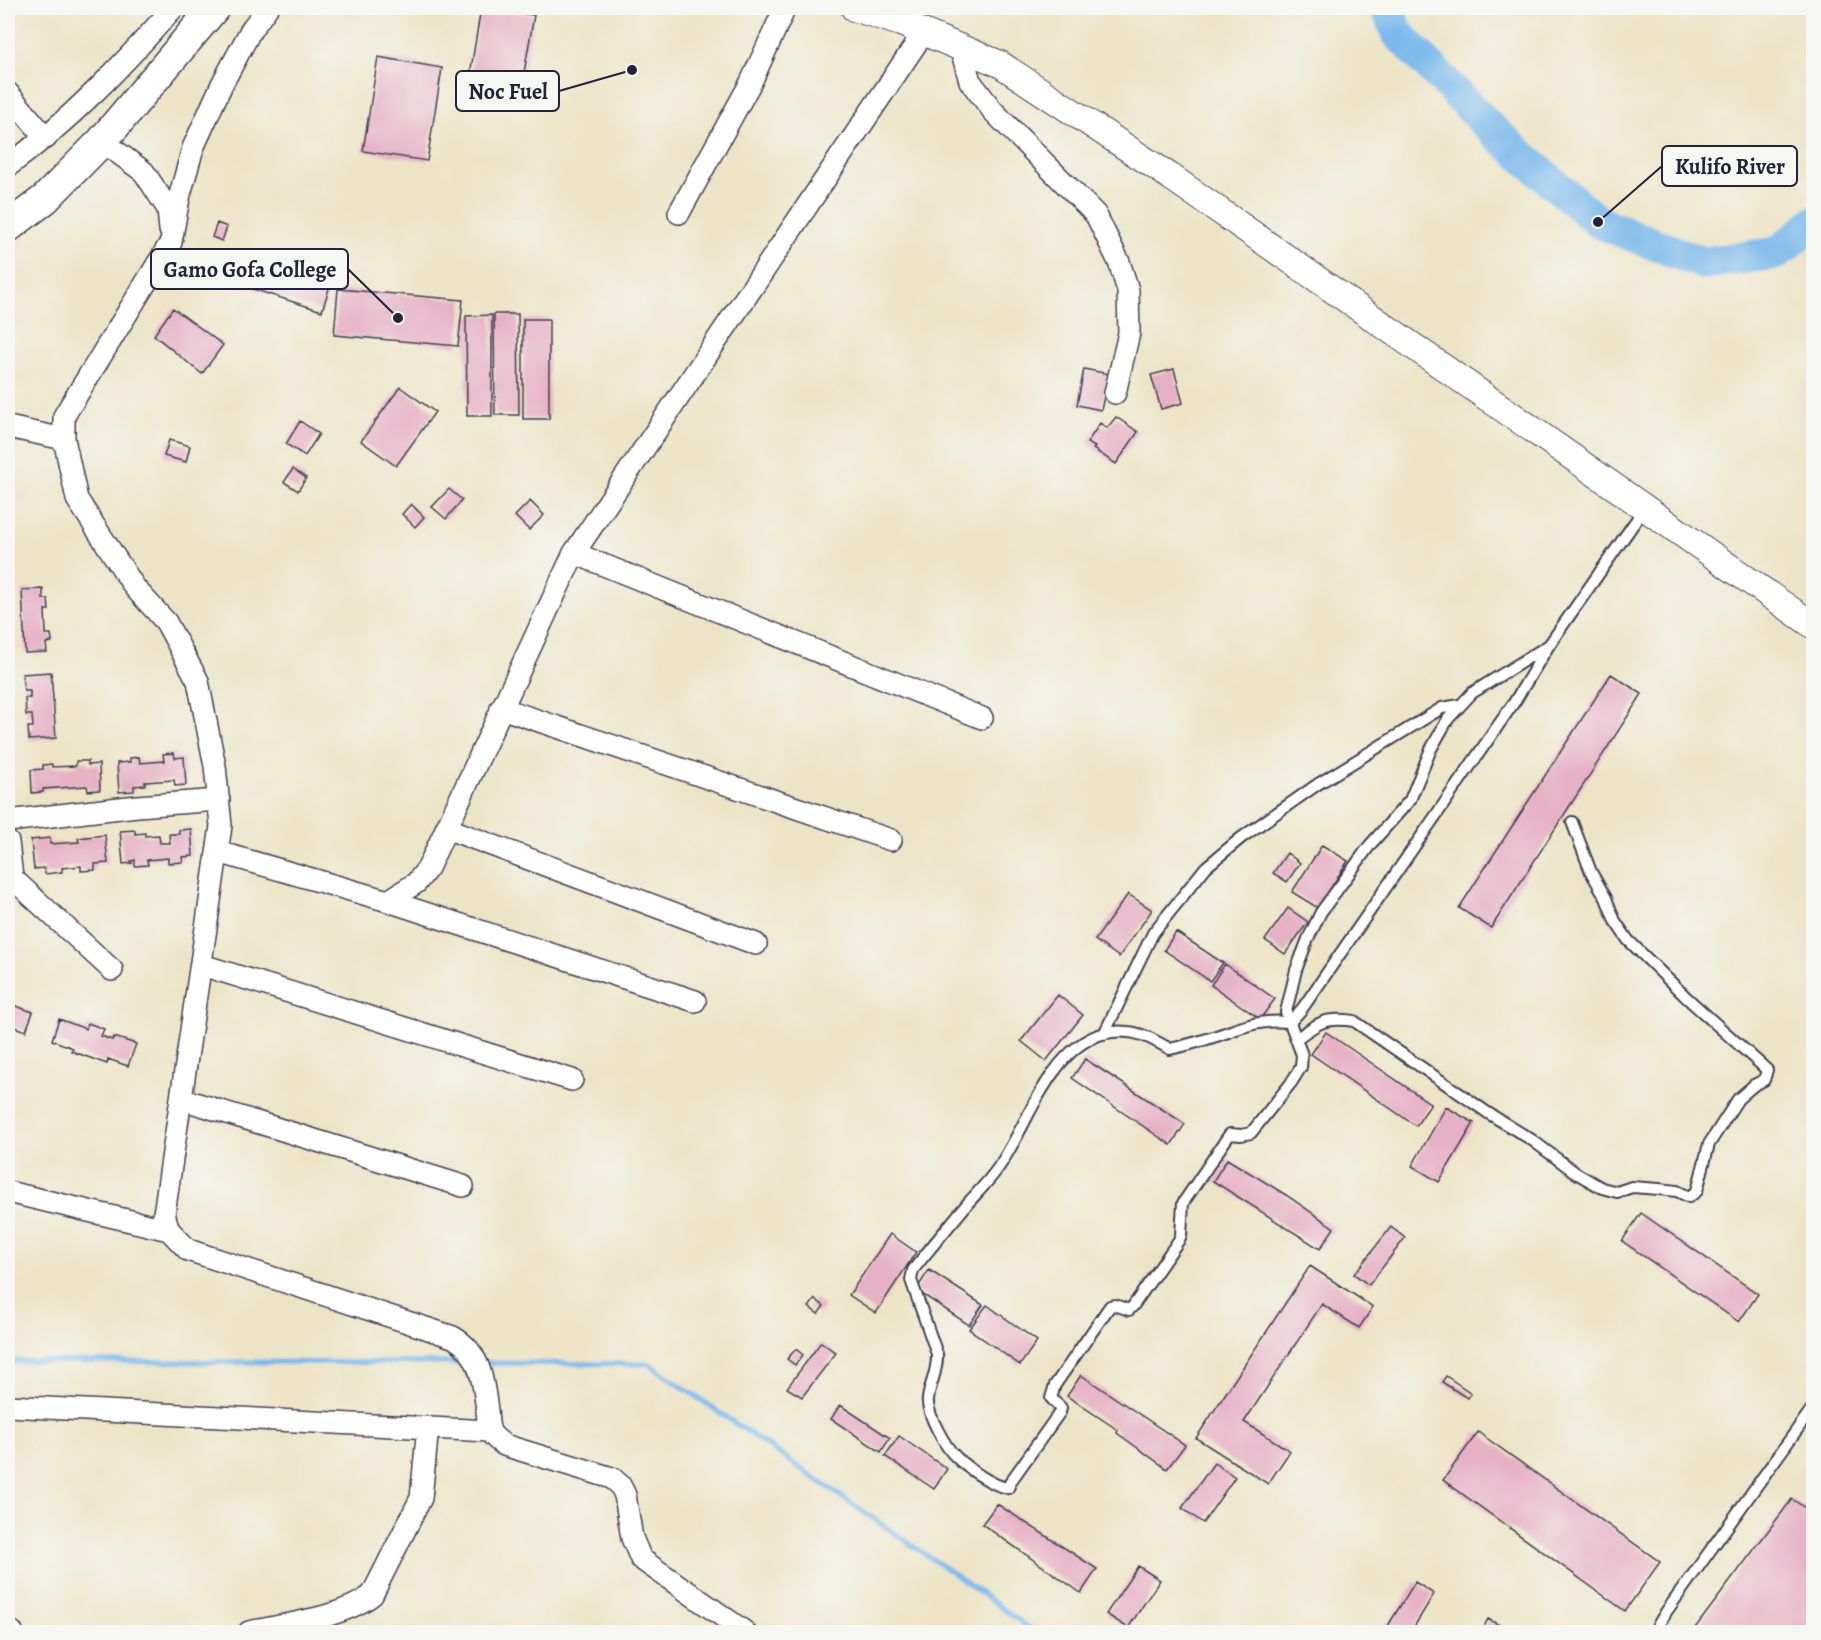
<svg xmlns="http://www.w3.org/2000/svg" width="1821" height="1640" viewBox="0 0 1821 1640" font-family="Alegreya,serif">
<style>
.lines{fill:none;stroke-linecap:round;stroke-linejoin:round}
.stream{stroke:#78b7eb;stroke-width:5}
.river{stroke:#78b7eb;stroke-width:33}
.building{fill:#e6b1c5}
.service-casing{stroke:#403f50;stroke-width:14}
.minor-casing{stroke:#403f50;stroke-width:24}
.tertiary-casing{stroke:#403f50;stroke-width:28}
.secondary-casing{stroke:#403f50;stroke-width:33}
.service{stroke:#fff;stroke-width:10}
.minor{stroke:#fff;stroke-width:21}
.tertiary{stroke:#fff;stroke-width:26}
.secondary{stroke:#fff;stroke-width:30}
.leader{fill:none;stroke:#22223b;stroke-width:2}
.callout-dot{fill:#22223b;stroke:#f6f6f2;stroke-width:2}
.callout{fill:#f6f6f2;stroke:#22223b;stroke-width:2}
.callout-label{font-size:22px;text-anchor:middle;font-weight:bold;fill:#22223b}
</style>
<rect width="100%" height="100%" fill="#f6f6f2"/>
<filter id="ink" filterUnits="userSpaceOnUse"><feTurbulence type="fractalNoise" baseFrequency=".0167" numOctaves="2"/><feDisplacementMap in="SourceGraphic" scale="12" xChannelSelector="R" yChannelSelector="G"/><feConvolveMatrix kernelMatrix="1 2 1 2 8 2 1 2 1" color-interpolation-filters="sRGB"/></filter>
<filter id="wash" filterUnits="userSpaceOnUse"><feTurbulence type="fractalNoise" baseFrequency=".008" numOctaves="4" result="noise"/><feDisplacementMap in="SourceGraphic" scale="24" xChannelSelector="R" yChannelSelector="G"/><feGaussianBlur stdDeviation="1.35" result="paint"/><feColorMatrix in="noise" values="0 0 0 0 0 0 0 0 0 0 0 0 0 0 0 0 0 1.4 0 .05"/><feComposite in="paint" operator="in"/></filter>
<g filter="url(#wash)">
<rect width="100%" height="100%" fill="#ede4c7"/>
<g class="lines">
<path class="stream" d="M8,1361L470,1363
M482,1363L649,1364L954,1574L1035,1632"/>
<path class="river" d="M1387,8L1398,34L1489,127L1598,222L1703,263L1778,253L1814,222"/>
</g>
<g id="blocks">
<path class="building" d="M481,8L534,15L519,102L467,93Z
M378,57L442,68L427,161L363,151Z
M217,223L227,227L222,241L212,237Z
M253,254L332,279L322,311L243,286Z
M338,289L463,300L458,346L334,335Z
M173,308L223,345L202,374L154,335Z
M494,314H518L519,415H495Z
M492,315V416H467L466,316Z
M523,319H549V419H523Z
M1084,369L1109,374L1101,410L1077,405Z
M1174,369L1183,403L1161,409L1151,375Z
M400,387L435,412L396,466L361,441Z
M1116,417L1138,432L1116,464L1093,449L1095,447L1087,443L1100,423L1107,428Z
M300,421L319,434L305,456L286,444Z
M169,440L190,446L186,462L164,456Z
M293,469L306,478L298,491L284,482Z
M449,489L462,500L446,519L432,507Z
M530,501L544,515L529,530L515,516Z
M411,504L424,517L415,527L402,514Z
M43,589V599H48L49,610H45L46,634H51L52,642L46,643L47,652L25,653L22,590Z
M51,672L56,738L29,740L28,727H33L32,715H26L25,698H30V691H24L22,674Z
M1611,674L1642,694L1491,928L1459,908Z
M174,753L175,758L184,757L186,785L175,786L174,780L145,782V785L134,786V791L119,792L117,763L130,762V758L139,757L140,763L164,761L163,754Z
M76,761H88V765L99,764L100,790L88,791L87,786L43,789V792L32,793L31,770L43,769V765L52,764V767L76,766Z
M191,829L193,856L182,857L183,862L168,863V858L147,860L148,865L135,866V860L131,861L132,863L123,864L120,831L135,830V834L145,833V836L159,835L160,843H170L169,834H179V830Z
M105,835L108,863L95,864V870L81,871V866L62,868V872L45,874L44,868L34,869L31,840L50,838V844L79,842L78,838Z
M1322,845L1348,861L1318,908L1292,892Z
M1287,853L1300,863L1287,882L1273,873Z
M1128,894L1152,910L1119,957L1095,940Z
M1288,908L1308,922L1285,954L1265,940Z
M1176,932L1223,963L1210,981L1164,950Z
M1225,964L1275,999L1260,1019L1211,985Z
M1058,995L1083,1015L1046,1061L1021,1041Z
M10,1004L33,1012L26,1031L8,1025V1006L10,1007Z
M59,1019L86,1029L88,1023L104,1029L101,1036L112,1040L114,1037L136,1044L128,1066L108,1059L107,1064L71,1051L73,1048L52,1040Z
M1326,1032L1431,1104L1416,1126L1311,1054Z
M1085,1059L1185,1124L1171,1145L1072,1078Z
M1446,1107L1474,1123L1439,1182L1412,1166Z
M1227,1159L1286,1195L1334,1228L1320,1249L1213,1181Z
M1641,1213L1758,1294L1739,1322L1622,1241Z
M1391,1227L1405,1238L1369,1285L1354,1274Z
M890,1234L916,1252L876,1313L849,1295Z
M1310,1266L1373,1307L1359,1328L1322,1304L1244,1422L1290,1451L1268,1484L1196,1438Z
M929,1270L983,1305L969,1325L916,1290Z
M815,1299L824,1306L818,1314L809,1307Z
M987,1305L1037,1341L1020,1365L969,1329Z
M821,1342L836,1353L802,1397L787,1388Z
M796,1349L803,1355L795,1365L787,1359Z
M1081,1375L1185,1445L1167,1469L1117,1433L1118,1430L1067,1396Z
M1446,1376L1471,1393L1467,1398L1442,1382Z
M840,1405L890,1438L881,1452L831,1419Z
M1478,1432L1660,1562L1625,1611L1443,1480Z
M899,1436L947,1469L934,1489L885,1456Z
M1214,1463L1235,1477L1203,1523L1182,1508Z
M1792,1499L1814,1514V1632H1692Z
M997,1504L1097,1569L1081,1593L982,1524Z
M1138,1566L1160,1580L1128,1628L1106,1614Z
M1415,1582L1434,1594L1411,1632H1384Z
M1488,1619L1512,1632H1481Z"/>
</g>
</g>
<g filter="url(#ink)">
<use href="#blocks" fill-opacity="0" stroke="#403f50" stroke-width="1.5"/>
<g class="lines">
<defs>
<path id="service" d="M1290,1022C1254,1019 1240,1029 1207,1039C1195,1043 1183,1046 1170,1049C1157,1042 1143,1033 1128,1032C1056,1024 1031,1122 998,1168C989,1181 978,1192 968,1203C950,1225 931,1247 913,1270L911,1280L937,1354C938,1371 930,1383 928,1399C926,1413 946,1448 956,1457C967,1468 993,1486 1008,1488L1011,1481L1060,1412L1061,1408L1051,1398L1055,1385L1110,1306L1115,1305L1129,1310L1133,1306L1179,1240L1181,1235L1183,1203L1227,1138L1230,1134L1241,1135L1251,1133L1291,1083L1301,1067L1302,1055L1286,1012L1296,970L1308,939L1321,912L1370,845L1410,800L1431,749L1448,719L1472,693L1549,645
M1290,1022L1302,1009L1515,701L1549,645L1644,509
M1104,1034L1153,933L1206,867L1241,838L1318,784L1442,708L1460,705
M1296,1039C1319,1022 1325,1017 1354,1021L1488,1113L1532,1140L1576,1173L1602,1188L1617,1192L1632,1187L1659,1189L1677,1191L1689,1197L1697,1191L1709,1144L1738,1099L1754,1085L1764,1080L1767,1070L1687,998L1628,940L1615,921L1606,898L1591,872L1572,822
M1654,1632L1666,1612L1814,1406"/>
<path id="minor" d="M267,8L251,30L222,84L193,148L179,198L171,242L64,416V439L77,499L135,588L166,622L198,681L215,766L221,826L164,1214L169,1230L188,1250L453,1337C481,1353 483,1381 487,1410C488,1417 487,1426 491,1433C494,1438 499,1441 504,1445L612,1478L620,1485L625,1495L632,1538L641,1559L745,1632
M960,46L970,81L993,111L1096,215L1119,262L1128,290L1129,333L1115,393
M8,93L46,138
M102,141L144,172L168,209L170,230
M8,166C70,121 122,66 173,8
M679,213L751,82L785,8
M8,427L64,439
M574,553L982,718
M501,708L891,840
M8,821L137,806L219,800
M446,828L756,944
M8,842L12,878L112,970
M218,852L388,901L416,883L428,868L574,553L924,32
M388,901L695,1001
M202,965L572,1080
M182,1099L463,1186
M8,1192L169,1230
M8,1406L489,1431
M8,1629L12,1632
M249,1632C286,1624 342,1618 372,1595L421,1498L428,1427"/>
<path id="tertiary" d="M854,8L901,23L1000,64L1171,177L1814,626"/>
<path id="secondary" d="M8,227L45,199L102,141L214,8"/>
</defs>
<use href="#service" class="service-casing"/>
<use href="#minor" class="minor-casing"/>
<use href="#tertiary" class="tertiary-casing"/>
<use href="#secondary" class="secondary-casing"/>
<use href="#service" class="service"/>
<use href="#minor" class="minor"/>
<use href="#tertiary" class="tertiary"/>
<use href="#secondary" class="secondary"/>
</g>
</g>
<path class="leader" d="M632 70L559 91M1598 222L1662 166M398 318L348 269"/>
<g class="callout-dot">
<circle cx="632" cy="70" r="6"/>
<circle cx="1598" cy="222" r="6"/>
<circle cx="398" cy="318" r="6"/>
</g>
<g class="callout">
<rect x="456" y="71" width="103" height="40" rx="6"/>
<rect x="1662" y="146" width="135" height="40" rx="6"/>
<rect x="151" y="249" width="197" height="40" rx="6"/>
</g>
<g class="callout-label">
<text x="508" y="99">Noc Fuel</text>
<text x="1730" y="174">Kulifo River</text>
<text x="250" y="277">Gamo Gofa College</text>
</g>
<rect width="1821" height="1640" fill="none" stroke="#f6f6f2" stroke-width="30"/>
</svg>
